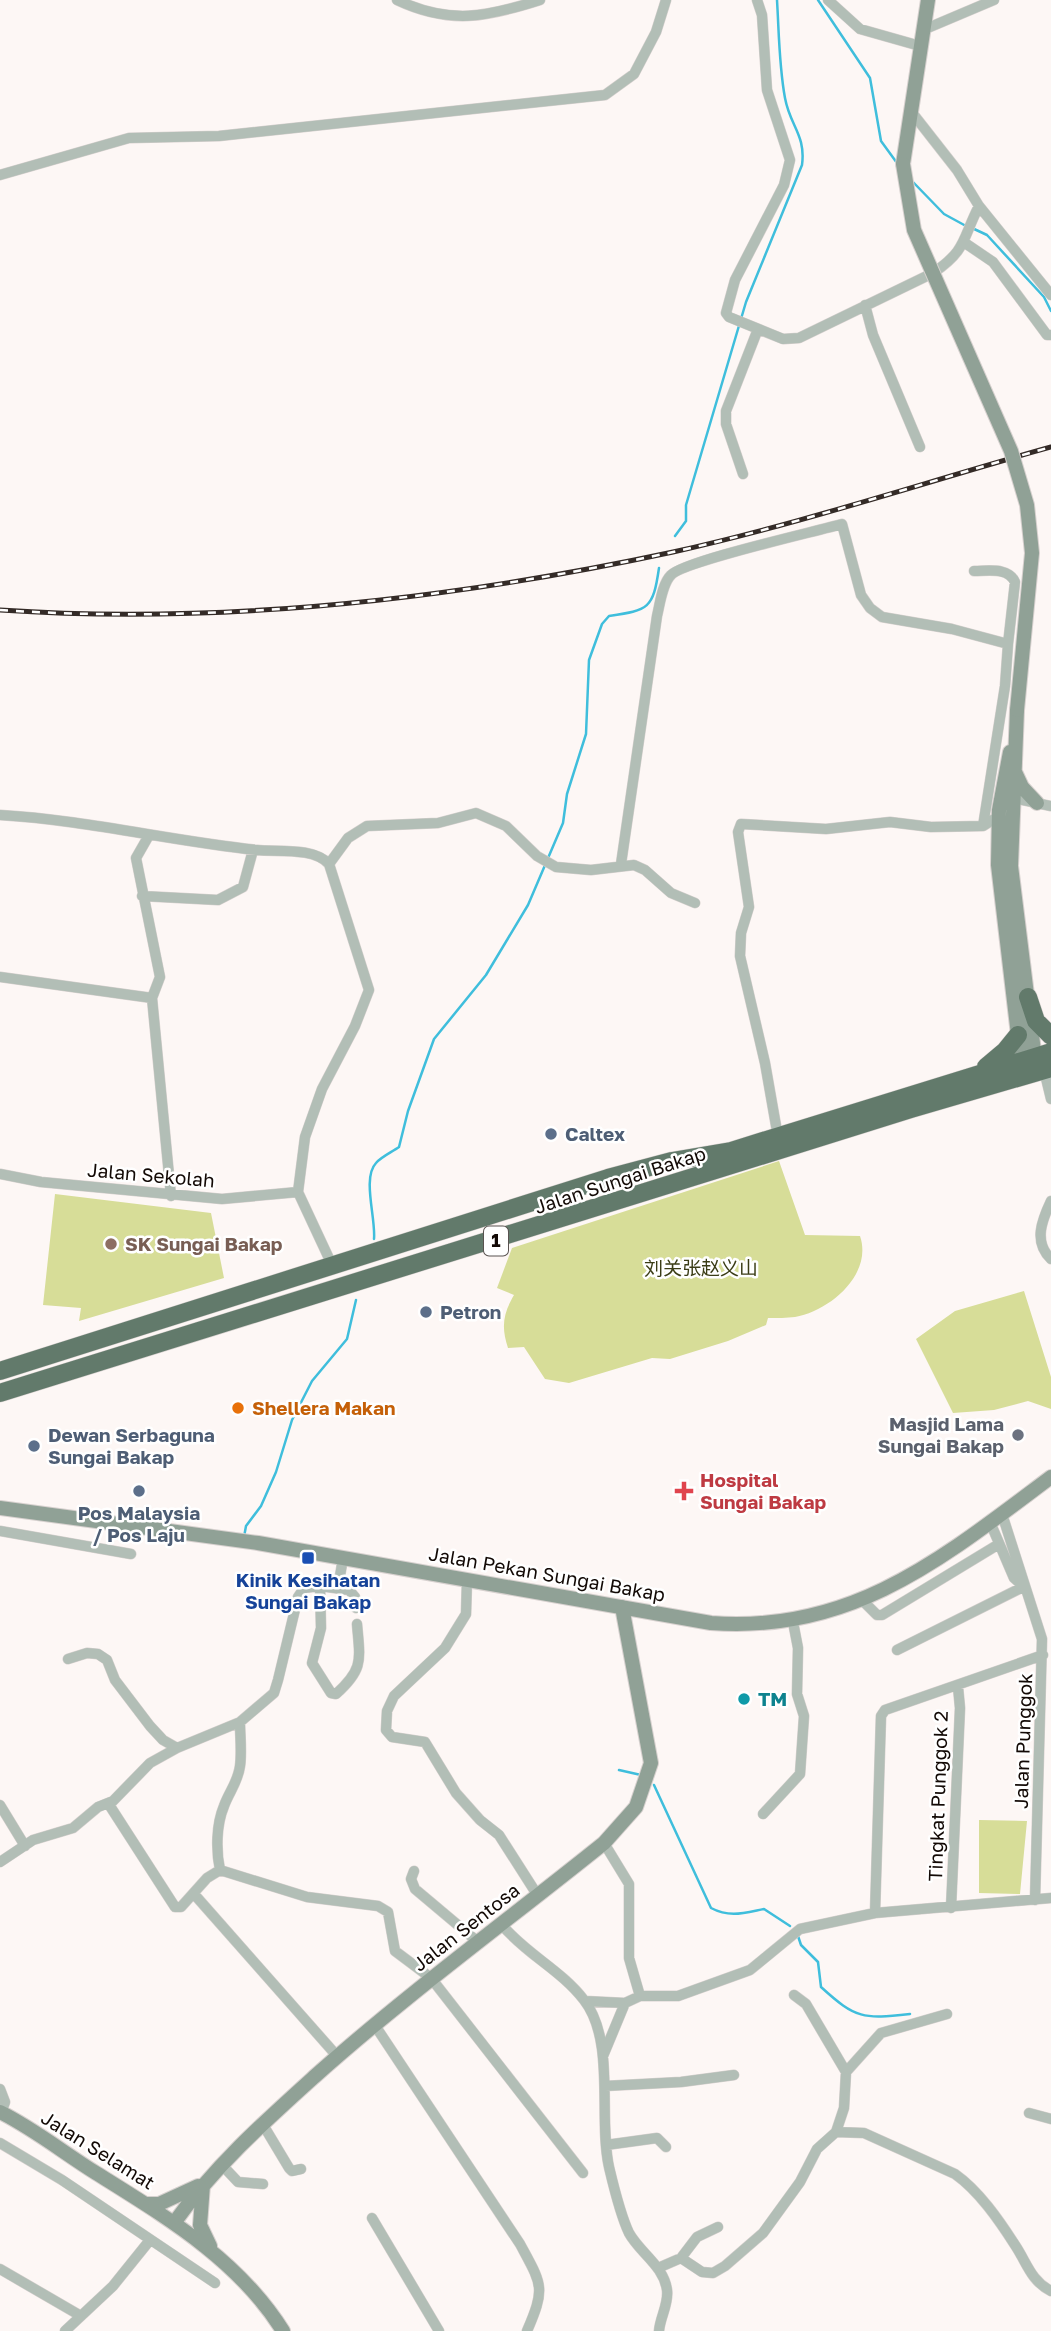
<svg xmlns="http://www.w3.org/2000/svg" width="1051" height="2331" viewBox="0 0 1051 2331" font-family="'Golos Text','Noto Sans SC',sans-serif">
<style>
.green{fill:#d7dd98}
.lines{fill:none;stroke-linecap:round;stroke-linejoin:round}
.stream{stroke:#3fbedc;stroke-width:2.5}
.street-casing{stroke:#d7d1cf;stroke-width:11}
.secondary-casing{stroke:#d7d1cf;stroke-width:16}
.highway-casing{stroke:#d7d1cf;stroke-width:19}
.street{stroke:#b2beb6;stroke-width:10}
.secondary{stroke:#90a196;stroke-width:14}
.highway{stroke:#627a6b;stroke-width:18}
.rail-casing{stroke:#342b27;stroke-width:5}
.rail{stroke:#fff;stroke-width:2.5;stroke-dasharray:8;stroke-linecap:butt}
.secondary-bridge-casing{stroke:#d7d1cf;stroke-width:16;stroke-linecap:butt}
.secondary-bridge{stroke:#90a196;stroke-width:14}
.service-dot{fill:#5c6f8a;stroke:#fff;stroke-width:2.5}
.education-dot{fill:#8d6e63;stroke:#fff;stroke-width:2.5}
.food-dot{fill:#e8710a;stroke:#fff;stroke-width:2.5}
.worship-dot{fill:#6b7280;stroke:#fff;stroke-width:2.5}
.health-dot{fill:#e0444e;stroke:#fff;stroke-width:2.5}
.transit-dot{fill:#1a4fb4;stroke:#fff;stroke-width:2.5}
.culture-dot{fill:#0f9aa8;stroke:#fff;stroke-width:2.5}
.labels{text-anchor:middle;stroke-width:5;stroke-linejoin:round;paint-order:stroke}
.shield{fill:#fff;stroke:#595350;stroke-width:2}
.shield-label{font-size:18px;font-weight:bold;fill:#120905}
.service-label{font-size:19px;font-weight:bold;fill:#4e5e75;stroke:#fff;text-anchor:start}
.street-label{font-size:19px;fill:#120905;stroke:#fff}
.education-label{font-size:19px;font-weight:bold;fill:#785e54;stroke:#fff;text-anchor:start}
.park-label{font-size:19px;fill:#3b3d16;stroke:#fff}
.food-label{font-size:19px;font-weight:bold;fill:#c56008;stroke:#fff;text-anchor:start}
.worship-label{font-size:19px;font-weight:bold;fill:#5b616d;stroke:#fff;text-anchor:end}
.health-label{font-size:19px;font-weight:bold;fill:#be3a42;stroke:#fff;text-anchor:start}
.transit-label{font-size:19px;font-weight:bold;fill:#164399;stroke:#fff}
.culture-label{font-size:19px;font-weight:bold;fill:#0d838f;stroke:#fff;text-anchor:start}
</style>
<rect width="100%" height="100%" fill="#fdf7f5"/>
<path class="green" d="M779,1161L805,1235L860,1236C873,1274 830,1311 795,1317C787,1318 777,1318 768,1318L766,1325L728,1341L670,1359L652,1358L569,1383L545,1379L524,1347L508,1348C501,1327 503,1314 514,1295L497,1288L512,1248Z
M55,1194L211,1213L224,1278L79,1321L81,1308L43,1305Z
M1024,1291L1051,1377V1409L1028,1401L994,1410L953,1413L916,1339L955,1311Z
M979,1820L1027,1821L1020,1894L979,1893Z"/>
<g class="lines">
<path class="stream" d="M818,0L870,78L881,141L897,163
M913,182L944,214L966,226
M972,228L987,235L1044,297L1051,311
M675,536L686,521V505L746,302L802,165C806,135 790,126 785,98C779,66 779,33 777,0
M374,1239C376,1218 362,1178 376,1163C381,1157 392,1152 399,1147L408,1111L434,1039L486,975L528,905L563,823L567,794L586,734L589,660L602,624L609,616C649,610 653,609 659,568
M244,1537L246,1526L261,1506L276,1472L292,1420L312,1381L347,1339L356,1300
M619,1770L641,1775
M654,1785L711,1908C730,1918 744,1913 764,1909L790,1926
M798,1936L801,1945L818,1962L821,1987C856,2019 863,2019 910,2014"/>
<defs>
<path id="street" d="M397,0C450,25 487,17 540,0
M757,0L762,15L767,90L790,160L784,185L735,280L726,313L729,317L783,339L799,338L933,273C967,250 962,239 979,206
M828,0L860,29L920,46
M923,30L994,0
M910,110L957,170L979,206L1051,295
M0,175L129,138L219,136L605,95L634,74L656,32L666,0
M965,243L993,262L1047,335H1051
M865,305L873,335L920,447
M743,474L726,424V411L758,329
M974,571C989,571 1008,567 1015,582L1008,644
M1013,798L1051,806
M0,815C86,820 171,841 257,850C278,852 314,847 329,864L369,990L355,1026L322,1089L305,1137L298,1192L333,1267
M329,864L348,838L367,826L438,823L476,813L506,826L537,856L556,867L591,870L634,865L645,870L671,893L695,903
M621,864L657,616C660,604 662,584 671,575C684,561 814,532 842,524L861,595L870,608L882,617L952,629L1008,644L1005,686L983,826
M142,896L218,900L243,887L253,850
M0,977L152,998L160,977L136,858L148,837
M152,998L171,1196
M1044,1070L1051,1099
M778,1137L765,1063L740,956L741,933L749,907L738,832L741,824L826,829L890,822L931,827L983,826L999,816
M0,1174L41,1182L222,1199L298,1192
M1051,1201C1042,1220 1033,1242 1051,1259
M1002,1514L1042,1639L1035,1900
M990,1522L1014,1578L1023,1586
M0,1531L131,1554
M467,1580L466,1614L445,1648L394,1696L387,1711L386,1730L392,1737L425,1742L456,1793L480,1820L499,1835L538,1896
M320,1586L321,1628L312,1663L331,1693L336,1694C364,1669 360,1660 357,1624
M338,1588L343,1558
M863,1601L877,1615H882L999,1544
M897,1650L1023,1587
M1043,1655L885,1710L881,1716L875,1913L1051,1898
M68,1659L87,1653L98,1654L107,1660L115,1680L150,1726L163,1740L177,1748
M108,1803L175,1907H181L207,1878L220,1870L307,1897L378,1906L388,1912L395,1951L431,1978L583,2173
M0,1805L25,1846
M763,1814L800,1774L804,1716L797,1694L798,1648L793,1622
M604,1843L629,1884V1958L640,1996
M0,1862L33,1840L73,1828L98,1807L113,1801L150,1763L177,1748L240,1722L274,1693L278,1680L298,1597L304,1588L320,1586L349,1590L355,1597L356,1608
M220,1870C216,1851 216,1825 224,1806C229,1792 238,1782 240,1766C242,1752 240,1736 240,1722
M414,1871L411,1879L415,1889L478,1942
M194,1894L337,2056
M951,1908L960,1708L958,1687
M502,1925C526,1954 561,1970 584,2000C616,2041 598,2118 609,2167C614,2188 620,2214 629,2233C640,2253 664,2266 667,2290C669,2304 660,2317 659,2331
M585,2001L625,2003L640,1996H678L750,1970L800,1929L875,1913
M374,2024L520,2244C542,2285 546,2287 527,2331
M603,2056L625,2003
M846,2072L881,2033L947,2014
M605,2086L681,2082L734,2075
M0,2089L5,2102L1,2113
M1029,2113L1051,2119
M262,2123L289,2168L292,2171L301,2169
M836,2132L864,2133L955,2174C979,2191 999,2220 1015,2245C1027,2263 1031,2281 1051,2291
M0,2143L62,2180L215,2283
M606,2145L657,2138L666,2147
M221,2164L238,2182L263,2184
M372,2218L439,2331
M681,2258L702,2272L713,2273L725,2266L763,2233L800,2182L817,2149L836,2132L844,2108L846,2072L806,2004L794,1995
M658,2268L681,2258L697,2237L718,2227
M0,2269L81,2316
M65,2331L113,2286L150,2240"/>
<path id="secondary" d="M903,164L928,0
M1017,710L1011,866L1036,1067
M1010,752L999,810L998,865L1022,1069
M1015,772L1022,787L1037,803
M0,1508L258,1543L711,1623C852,1634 944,1557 1051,1477
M0,2112C34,2129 64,2153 96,2173C166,2217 238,2259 283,2331
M203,2185L200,2225L210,2246
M147,2204H159L198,2186
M174,2223C214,2167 263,2123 314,2077C407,1994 507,1921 604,1843L636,1807L651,1763L622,1607"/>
<path id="highway" d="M1028,997L1036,1021L1051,1036
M986,1067L1005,1051L1018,1035
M0,1371L608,1178L672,1161L731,1151L1051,1052
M0,1393L911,1109L1051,1068"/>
</defs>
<use href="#street" class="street-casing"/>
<use href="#secondary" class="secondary-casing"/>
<use href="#highway" class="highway-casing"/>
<use href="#street" class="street"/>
<use href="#secondary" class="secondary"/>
<use href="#highway" class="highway"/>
<defs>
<path id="rail" d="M0,610C225,625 453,599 673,552C800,524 925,482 1051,447"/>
</defs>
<use href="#rail" class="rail-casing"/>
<use href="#rail" class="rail"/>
<defs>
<path id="secondary-bridge" d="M903,164L914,230L1011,451L1027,505L1032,553L1017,710"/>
</defs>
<use href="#secondary-bridge" class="secondary-bridge-casing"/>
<use href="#secondary-bridge" class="secondary-bridge"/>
</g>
<g class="service-dot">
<circle cx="551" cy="1134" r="7"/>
<circle cx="426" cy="1312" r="7"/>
<circle cx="34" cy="1446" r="7"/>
<circle cx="139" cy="1491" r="7"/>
</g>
<circle class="education-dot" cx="111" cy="1244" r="7"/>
<circle class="food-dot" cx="238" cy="1408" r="7"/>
<circle class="worship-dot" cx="1018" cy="1435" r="7"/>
<path class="health-dot" d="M680.5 1480.5h7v7h7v7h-7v7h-7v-7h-7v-7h7z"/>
<rect class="transit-dot" x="301" y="1551" width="14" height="14" rx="3.5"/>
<circle class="culture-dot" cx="744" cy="1699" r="7"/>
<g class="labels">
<rect class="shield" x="484" y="1226.5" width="24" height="29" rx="5"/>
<g class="shield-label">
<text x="496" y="1247">1</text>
</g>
<g class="service-label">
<text x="565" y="1141">Caltex</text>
<text x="440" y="1319">Petron</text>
<text x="48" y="1442">Dewan Serbaguna<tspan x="48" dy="22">Sungai Bakap</tspan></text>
<text x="139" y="1520" text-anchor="middle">Pos Malaysia<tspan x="139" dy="22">/ Pos Laju</tspan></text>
</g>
<g class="street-label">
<text transform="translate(151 1175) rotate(5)" y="7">Jalan Sekolah</text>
<text transform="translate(620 1180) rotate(-18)" y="7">Jalan Sungai Bakap</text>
<text transform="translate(547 1574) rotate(10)" y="7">Jalan Pekan Sungai Bakap</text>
<text transform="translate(1023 1741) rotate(-88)" y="7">Jalan Punggok</text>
<text transform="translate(938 1796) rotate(-88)" y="7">Tingkat Punggok 2</text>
<text transform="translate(466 1927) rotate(-38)" y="7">Jalan Sentosa</text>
<text transform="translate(98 2150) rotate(32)" y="7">Jalan Selamat</text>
</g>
<g class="education-label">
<text x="125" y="1251">SK Sungai Bakap</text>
</g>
<g class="park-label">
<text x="701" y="1275">刘关张赵义山</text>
</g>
<g class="food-label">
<text x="252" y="1415">Shellera Makan</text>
</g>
<g class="worship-label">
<text x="1004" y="1431">Masjid Lama<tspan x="1004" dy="22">Sungai Bakap</tspan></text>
</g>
<g class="health-label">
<text x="700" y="1487">Hospital<tspan x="700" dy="22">Sungai Bakap</tspan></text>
</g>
<g class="transit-label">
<text x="308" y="1587">Kinik Kesihatan<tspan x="308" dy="22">Sungai Bakap</tspan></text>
</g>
<g class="culture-label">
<text x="758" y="1706">TM</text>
</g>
</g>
</svg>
